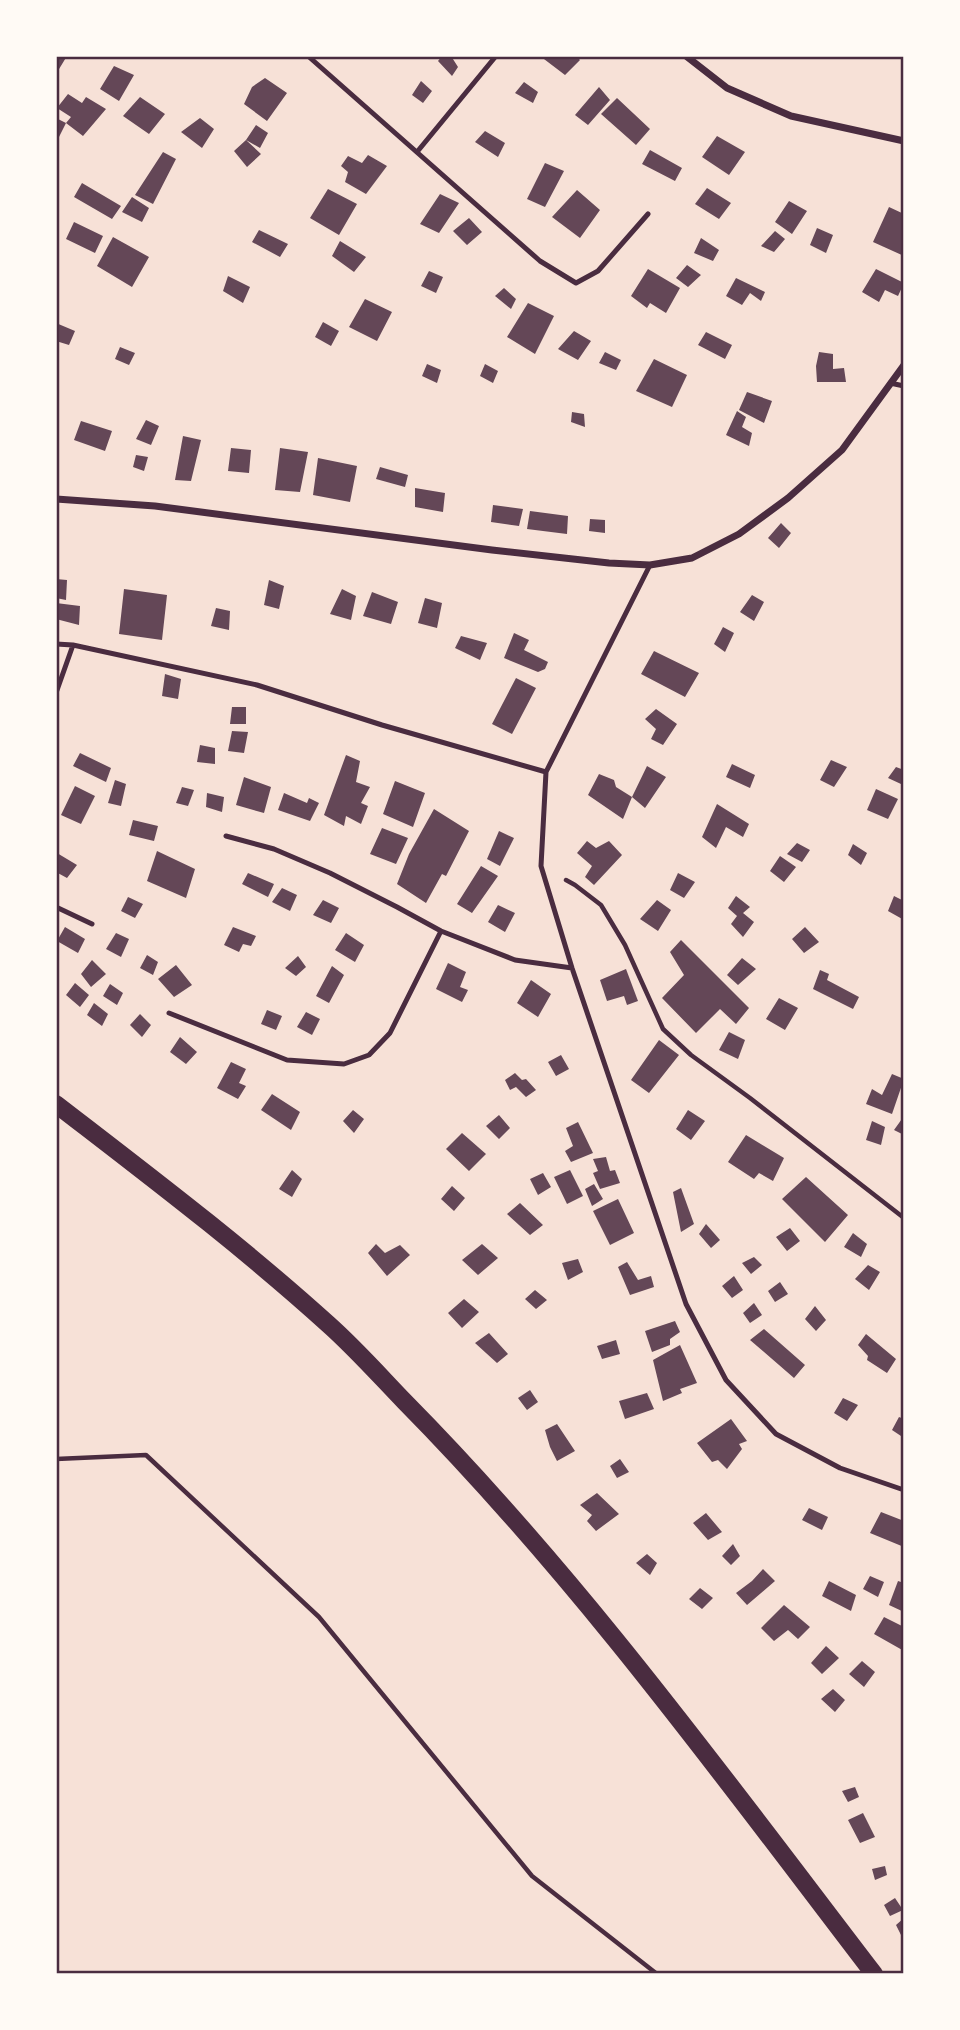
<svg xmlns="http://www.w3.org/2000/svg" width="960" height="2030" viewBox="0 0 960 2030" font-family="Rubik,sans-serif">
<style>
.building{fill:#644757}
.lines{fill:none;stroke-linecap:round;stroke-linejoin:round}
.path{stroke:#4a2c40;stroke-width:4.5}
.service{stroke:#4a2c40;stroke-width:5}
.minor{stroke:#4a2c40;stroke-width:7}
.primary{stroke:#4a2c40;stroke-width:18}
.neatline{fill:none;stroke:#4a2c40;stroke-width:2.5}
</style>
<rect width="100%" height="100%" fill="#f7e1d7"/>
<path class="building" d="M56,56H67L56,74Z
M442,56H451L458,67L452,76L438,61Z
M540,56H576L580,60L565,75Z
M114,66L134,75L119,101L100,89Z
M265,78L287,93L267,121L244,104L252,87Z
M421,81L432,91L423,103L412,95Z
M524,82L538,92L533,103L515,93Z
M599,87L610,100L588,125L575,115Z
M68,94L82,103L86,97L106,109L83,136L66,123L71,117L57,108Z
M140,97L165,114L149,134L123,116Z
M617,98L650,129L636,145L601,114Z
M56,118L66,123L56,143Z
M200,118L214,129L202,148L181,132Z
M256,125L268,133L260,148L246,140Z
M485,131L505,143L498,157L475,142Z
M717,136L745,152L729,175L702,157Z
M246,140L261,154L247,167L234,151Z
M650,150L682,168L675,181L642,164Z
M163,152L176,159L153,204L135,195Z
M368,155L387,166L366,194L345,182L348,172L341,166L348,156L362,163Z
M545,163L564,171L545,207L527,199Z
M82,183L121,206L112,219L74,197Z
M707,188L731,203L719,219L695,204Z
M328,189L357,204L339,235L310,218Z
M577,190L600,210L580,238L552,217Z
M440,194L459,203L439,233L420,224Z
M132,197L149,208L142,222L122,212Z
M789,201L807,211L792,234L775,222Z
M889,207L904,214V256L873,242Z
M469,218L482,232L467,245L453,231Z
M74,222L103,236L95,253L66,239Z
M817,228L833,235L826,253L810,245Z
M259,230L288,244L280,257L252,242Z
M775,231L785,239L774,252L761,246Z
M113,237L149,257L132,287L97,266Z
M701,238L719,250L713,261L694,253Z
M340,241L366,257L354,272L332,256Z
M687,265L701,275L688,287L676,278Z
M648,269L680,288L666,313L650,303L647,308L631,296Z
M876,269L904,283L898,296L885,290L879,302L862,292Z
M429,271L443,277L436,293L421,286Z
M228,276L250,287L243,303L223,291Z
M736,278L765,292L761,301L750,293L742,305L726,296Z
M504,288L516,299L511,309L495,296Z
M365,299L392,312L377,341L349,327Z
M528,303L554,316L535,354L507,337Z
M323,322L339,331L331,346L315,337Z
M56,323L75,331L69,345L56,341Z
M574,331L591,341L578,360L558,349Z
M706,332L732,345L725,359L698,345Z
M120,347L135,353L129,365L115,359Z
M605,352L621,360L616,370L599,363Z
M819,352L833,354V369L844,368L846,382H817L816,366Z
M654,359L687,375L672,407L636,391Z
M427,364L441,370L437,383L422,376Z
M485,364L498,371L493,383L480,376Z
M747,392L772,401L764,423L739,410Z
M737,411L746,417L742,427L752,433L749,446L726,435Z
M572,412L584,414L585,427L571,422Z
M146,420L159,426L151,445L136,439Z
M81,421L112,431L105,451L74,440Z
M183,436L201,440L191,481L175,480Z
M231,448L251,450L249,473L228,471Z
M280,448L308,452L300,492L275,490Z
M136,455L148,457L144,471L133,467Z
M318,458L357,466L350,502L313,495Z
M380,467L408,475L405,487L376,479Z
M415,488L445,493L443,512L415,507Z
M493,505L523,509L519,526L491,522Z
M530,511L568,516L567,534L527,529Z
M590,519L605,520V533L589,531Z
M781,523L791,533L779,548L768,538Z
M56,579L67,580L66,600L56,598Z
M269,580L284,586L279,609L264,605Z
M124,589L167,595L162,640L119,634Z
M342,589L356,596L351,620L330,614Z
M372,592L398,602L391,624L363,616Z
M752,595L764,602L754,621L740,612Z
M425,598L442,603L437,628L418,623Z
M56,603L80,606L79,625L56,619Z
M216,608L230,611L229,630L211,626Z
M723,627L734,633L725,652L714,644Z
M514,633L529,640L524,650L548,662L545,669L538,672L504,658Z
M461,636L487,643L480,660L455,648Z
M654,651L699,673L685,697L641,674Z
M165,674L181,679L178,699L162,696Z
M516,678L536,688L512,734L492,724Z
M232,707H246V724H230Z
M656,709L677,724L663,745L651,739L656,729L645,719Z
M232,731L248,732L244,753L228,751Z
M200,745L215,748V764L197,762Z
M80,753L111,768L106,782L73,766Z
M346,755L360,761L356,782L370,787L361,803L368,806L361,824L346,816L344,826L324,815Z
M831,760L847,767L834,787L820,780Z
M732,764L755,775L750,788L726,777Z
M647,766L666,777L645,808L632,797Z
M896,767L904,770V779L901,784L888,778Z
M599,774L614,780L616,787L632,797L623,819L588,795Z
M244,777L271,787L264,813L236,805Z
M115,780L126,784L121,806L108,803Z
M395,781L425,793L413,827L383,814Z
M75,786L95,796L81,824L61,815Z
M182,787L194,790L188,806L176,803Z
M876,789L898,799L888,819L867,810Z
M207,793L224,797L222,812L206,807Z
M284,793L307,803L309,798L319,803L310,821L278,810Z
M717,804L749,824L743,837L726,827L716,848L702,837Z
M434,809L469,831L446,876L442,874L426,903L397,884L409,854Z
M133,820L158,826L154,841L129,835Z
M382,828L408,838L396,864L370,854Z
M499,831L514,838L500,866L487,859Z
M587,841L596,848L609,841L622,855L594,885L585,877L592,866L577,853Z
M797,843L810,850L802,862L787,854Z
M853,844L867,853L861,865L848,855Z
M157,851L195,869L186,898L147,881Z
M57,853L77,865L67,878L56,872Z
M780,856L796,867L784,882L770,871Z
M481,866L498,876L472,913L457,904Z
M248,873L274,884L268,897L242,884Z
M678,873L695,882L684,898L670,890Z
M282,888L297,895L290,911L272,902Z
M736,896L750,907L743,913L754,922L743,937L731,924L737,916L728,908Z
M894,896L904,901V920L888,911Z
M128,897L143,904L135,918L121,911Z
M323,900L339,908L331,923L313,915Z
M657,900L671,910L658,931L640,919Z
M498,905L515,913L505,932L488,922Z
M65,927L85,939L78,953L57,941Z
M233,927L256,936L251,946L243,944L239,952L224,945Z
M805,927L819,942L804,953L792,939Z
M116,933L129,939L121,957L106,949Z
M346,933L364,945L355,962L335,950Z
M681,940L749,1008L736,1024L720,1009L696,1033L662,998L684,975L670,952Z
M147,955L158,962L153,975L140,968Z
M298,956L306,967L296,976L285,968Z
M742,958L756,969L738,985L727,975Z
M92,960L106,974L91,987L81,974Z
M448,963L466,972L460,987L468,990L462,1002L436,989Z
M176,965L192,985L174,997L158,979Z
M332,966L344,975L329,1003L316,996Z
M626,969L638,1001L627,1005L624,996L607,1001L600,980Z
M820,970L829,974L827,980L859,997L853,1009L813,989Z
M531,980L551,994L538,1017L517,1003Z
M75,983L89,995L80,1007L66,995Z
M110,984L123,993L117,1005L103,996Z
M779,998L798,1008L785,1030L766,1019Z
M94,1003L108,1014L102,1026L87,1015Z
M267,1010L282,1016L276,1030L261,1024Z
M306,1012L320,1019L312,1035L297,1027Z
M140,1014L151,1025L142,1037L130,1025Z
M729,1032L745,1040L738,1059L719,1050Z
M180,1037L197,1052L186,1064L170,1052Z
M659,1040L679,1055L649,1093L631,1080Z
M561,1055L569,1069L556,1076L548,1062Z
M231,1062L246,1069L239,1083L246,1086L238,1099L217,1088Z
M515,1073L522,1080L526,1079L536,1090L526,1097L516,1087L510,1090L505,1080Z
M892,1074L904,1079L892,1114L866,1104L872,1089L882,1095Z
M272,1094L300,1112L291,1130L261,1110Z
M353,1110L364,1119L354,1133L343,1121Z
M688,1110L705,1121L691,1140L676,1129Z
M499,1115L510,1128L499,1139L486,1126Z
M904,1116V1135L894,1130Z
M872,1121L885,1127L881,1145L866,1140Z
M578,1122L593,1153L571,1162L565,1151L573,1146L566,1128Z
M462,1133L486,1154L469,1171L446,1149Z
M746,1135L784,1158L773,1181L759,1173L754,1179L728,1162Z
M606,1157L610,1171L615,1170L620,1183L600,1189L593,1173L598,1171L593,1159Z
M292,1170L302,1179L292,1197L279,1189Z
M570,1170L583,1196L567,1204L554,1177Z
M543,1173L551,1187L538,1195L530,1179Z
M806,1177L848,1215L825,1242L782,1199Z
M594,1184L603,1199L592,1206L585,1189Z
M452,1186L465,1198L454,1211L441,1199Z
M681,1188L694,1224L681,1232L673,1192Z
M618,1199L634,1233L610,1245L593,1211Z
M520,1203L543,1225L530,1235L507,1214Z
M706,1224L720,1240L711,1248L699,1234Z
M790,1228L800,1241L787,1251L776,1237Z
M853,1233L867,1244L861,1257L844,1247Z
M376,1244L385,1253L400,1245L410,1255L387,1276L368,1253Z
M482,1244L498,1258L478,1275L462,1260Z
M754,1257L762,1265L751,1274L742,1263Z
M578,1259L583,1272L568,1280L562,1263Z
M627,1262L638,1280L651,1276L654,1287L630,1295L618,1267Z
M868,1265L880,1272L869,1290L855,1279Z
M734,1276L743,1290L732,1298L722,1286Z
M780,1282L788,1294L775,1302L768,1291Z
M535,1290L547,1300L536,1309L525,1299Z
M464,1299L479,1312L462,1328L448,1313Z
M754,1303L762,1315L750,1323L743,1313Z
M815,1306L826,1320L816,1331L805,1319Z
M675,1321L680,1332L670,1339V1345L652,1352L645,1331Z
M764,1329L805,1365L794,1378L750,1340Z
M489,1333L508,1354L497,1363L475,1343Z
M866,1334L896,1359L887,1373L867,1360L868,1356L858,1345Z
M616,1340L620,1354L602,1359L597,1346Z
M680,1345L697,1383L680,1389L682,1393L663,1401L653,1360Z
M530,1390L538,1402L527,1410L518,1398Z
M647,1393L654,1409L625,1419L619,1401Z
M843,1398L858,1405L847,1421L834,1413Z
M899,1417L904,1419V1438L892,1430Z
M731,1419L747,1441L739,1444L742,1449L727,1469L718,1460L712,1462L697,1443Z
M557,1424L575,1451L557,1461L550,1447L545,1430Z
M620,1459L629,1472L617,1478L610,1466Z
M597,1493L619,1514L596,1531L587,1521L592,1515L580,1505Z
M809,1508L828,1517L822,1530L802,1520Z
M881,1512L904,1521V1547L870,1533Z
M706,1513L722,1532L708,1540L693,1523Z
M733,1544L740,1556L731,1565L722,1556Z
M647,1554L657,1563L650,1575L636,1563Z
M763,1569L775,1581L747,1605L736,1593L752,1581Z
M870,1576L884,1582L878,1597L863,1589Z
M829,1581L856,1595L851,1611L822,1596Z
M898,1581L904,1583V1612L889,1605Z
M700,1588L713,1598L702,1609L689,1599Z
M784,1605L810,1627L798,1639L788,1630L774,1641L761,1628Z
M884,1617L904,1627V1651L874,1634Z
M826,1646L839,1658L822,1674L811,1663Z
M862,1661L875,1672L864,1687L849,1674Z
M833,1689L845,1700L835,1712L821,1699Z
M855,1787L859,1797L848,1802L842,1791Z
M863,1813L875,1837L860,1843L848,1820Z
M885,1866L887,1875L875,1880L872,1869Z
M895,1898L903,1910L890,1916L884,1905Z
M904,1918V1933L901,1935L896,1925Z"/>
<g class="lines">
<path class="path" d="M566,880L575,885L601,905L625,945L663,1029L691,1055L750,1098L904,1218
M56,1459L146,1455L319,1617L532,1876L657,1974"/>
<path class="service" d="M308,56L540,261L576,283L598,271L648,214
M417,152L496,56
M890,383L904,386
M650,565L546,772L541,866L572,968L686,1304L726,1380L776,1434L840,1468L904,1490
M56,644L73,645L257,685L382,725L546,772
M56,693L73,645
M226,836L274,849L330,873L397,907L441,931L515,960L572,968
M56,907L92,924
M169,1013L287,1060L344,1064L369,1055L390,1033L441,931"/>
<path class="minor" d="M686,56L727,88L791,116L904,141
M56,499L155,506L492,550L609,563L650,565L692,558L739,534L788,498L842,450L904,365"/>
<path class="primary" d="M56,1104C148,1175 242,1246 328,1324C355,1348 379,1375 404,1401C578,1577 724,1778 874,1974"/>
</g>
<rect width="960" height="2030" fill="none" stroke="#fffaf5" stroke-width="116"/>
<rect x="58" y="58" width="844" height="1914" class="neatline"/>
</svg>
